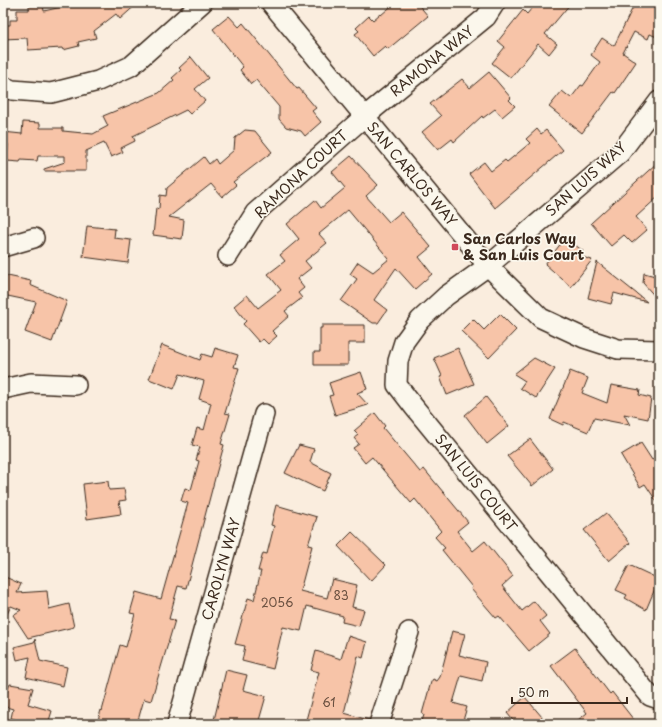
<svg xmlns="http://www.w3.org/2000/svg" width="662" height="727" viewBox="0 0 662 727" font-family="'Playpen Sans',sans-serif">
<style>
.building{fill:#f7c4a8;stroke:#3b2a1e}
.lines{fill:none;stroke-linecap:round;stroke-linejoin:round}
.minor-casing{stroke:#3b2a1e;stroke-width:22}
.minor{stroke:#fbf7ec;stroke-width:19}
.poi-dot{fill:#d1495b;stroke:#fbf7ec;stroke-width:1.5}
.labels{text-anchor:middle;stroke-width:3.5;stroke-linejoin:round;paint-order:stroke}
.number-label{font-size:12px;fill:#6a5040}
.street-label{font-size:14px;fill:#3b2a1e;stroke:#fbf7ec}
.poi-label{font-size:14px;font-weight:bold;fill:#3b2a1e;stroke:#fbf7ec;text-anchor:start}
</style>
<rect width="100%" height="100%" fill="#faedde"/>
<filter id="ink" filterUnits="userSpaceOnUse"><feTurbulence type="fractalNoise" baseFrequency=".025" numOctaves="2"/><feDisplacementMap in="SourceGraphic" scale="8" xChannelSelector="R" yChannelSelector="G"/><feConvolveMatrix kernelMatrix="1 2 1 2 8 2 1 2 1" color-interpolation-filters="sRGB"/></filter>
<g filter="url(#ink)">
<path class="building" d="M79,3H138L120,19L116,14L94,31L96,38L78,42L79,46L63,50L62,48L28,50L27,38L3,39V25H10V20H17V10H29V6L43,5L44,11Z
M395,3H417L428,16L388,49L385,46L373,56L355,34L359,31L356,28L369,16L373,20L380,14L381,15Z
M536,3H571L545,34L557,44L549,54L538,44L511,78L492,63L505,47L498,41L523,10L527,14Z
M635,3H651L659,7V38L650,34L648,39L634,32L623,53L636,62L615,93L613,92L582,133L549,107L562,91L571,98L581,85L583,86L600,62L591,55L602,38L614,46Z
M229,16L239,27L243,23L297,89L299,88L316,108L312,111L321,122L305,136L301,131L286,127L279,119V107L256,80L251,84L240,70L243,67L213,29Z
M191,57L208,78L195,89L205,101L190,114L186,110L133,136L135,141L121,148L123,152L111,157L104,143L86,151V171H44V169L65,162V156H38L37,161L21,160L20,162L7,161L8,144H3V132L22,134L23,122L40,123V128H63V131L93,134L108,126L103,116L159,93L174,80L172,78L181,70L179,68Z
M489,72L511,98L509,100L515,106L502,117L495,109L483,118L482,116L454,142L452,139L438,150L422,132L441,116L430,104L462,79L470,88Z
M537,129L541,134L546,130L563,150L495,208L469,174L484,162L491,171L505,160L507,162L530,143L526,139Z
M245,130L255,131L272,152L233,182L236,185L222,197L211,184L169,217L184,220L182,239L153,235L156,208L159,209L160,195L166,196L167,188L204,157L209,164L215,159L218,164L234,150L235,138Z
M351,156L378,185L366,196L389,222L401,212L431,247L419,257L432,274L415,289L396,268L374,300L387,310L378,323H373L341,301L357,279L350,274L358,262L373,272L389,259L348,210L319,234L327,243L305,261L311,268L297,279L304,288L298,293L302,298L285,311L289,316L272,331L277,336L268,344L263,339L259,342L243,324L246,321L234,306L247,295L258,308L281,290L268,274L285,261L280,255L299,239L287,224L315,200L321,208L345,188L332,172Z
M659,161V196L636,217L647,230L632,243L624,235L611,246L591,223Z
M87,226L115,229L114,238L131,240L128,263L83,257Z
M567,239L583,251L579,256L592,260L571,287L545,264L562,242L564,243Z
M597,262L647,302L614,293L611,304L588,298Z
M644,273L659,277V301L643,283Z
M3,275L31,281L30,285L67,301L52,342L25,332L36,302L3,295Z
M500,314L516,330L489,358L461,331L473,319L484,330Z
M322,325H365V343H348V365H314V352H320V328H322Z
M162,345L200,360L202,354L212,357L215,348L238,355L234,367L239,368L225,413L230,414L221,444L224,445L215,478L186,588L178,586L169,619L175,620L151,701L144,699L137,724H97L101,710L102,711L120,645L126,647L135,614L130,613L136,592L161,599L188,503L181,501L185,488L191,490L199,461L196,460L200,447L192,445L197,428L204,430L211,403L199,399L204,381L180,374L174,389L149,379Z
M458,348L474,384L447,395L440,377L442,376L434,358Z
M534,358L555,369L536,398L520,388L525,381L514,374Z
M570,371L588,378L582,393L607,403L611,385L640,390L639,395L651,398L648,419L624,414L630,425L594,418L588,432L564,422L563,425L550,419Z
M361,372L367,389L357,393L368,405L335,415L329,396L333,395L329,383Z
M486,397L509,426L487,444L465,415Z
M375,413L385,426L383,428L420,472L424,469L468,522L457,531L473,551L485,541L513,576L502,586L522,611L534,601L546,616L540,621L550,634L529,651L499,616L496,618L471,589L472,587L442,550L445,548L435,537L441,531L415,499L411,503L372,457L365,463L353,448L359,444L354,438L358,435L354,431Z
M530,439L553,469L532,486L507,456Z
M641,443L652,460L659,456V505L645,484L640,487L621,455Z
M299,445L314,449L310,462L331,473L323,491L285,473Z
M108,481L109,490L124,489L126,500L119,501L121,514L87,519L83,484Z
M276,505L317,517L308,545L312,546L300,591L327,598L332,579L357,585L352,607L364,610L359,626L342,622L343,616L307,606L301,631L283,627L273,669L242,661L245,646L235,644L248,598L254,600L261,571H258L263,553L267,554L274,526L271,525Z
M606,513L630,543L609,561L584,530Z
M352,532L386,565L371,581L338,546Z
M629,565L659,579L646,610L625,598L627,595L616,590Z
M3,576L21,584L17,593L47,591L49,609L69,604L74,627L28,638L13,615L21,610L11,606L3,622Z
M452,631L465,634L459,655L486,662L482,681L461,676L453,703L467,707L462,724H421L424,715L422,714L431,682L433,679L437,681L440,677Z
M348,636L367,642L363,658L358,656L344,713L369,720L368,724H321L306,720L319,672L311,670L316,651L341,659Z
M35,639L40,661L67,667L63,686L26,677L30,657L17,660L14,647L34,642Z
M575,648L610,694L612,692L637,724H573L587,713L551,666Z
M226,670L247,675L243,690L266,696L258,724H213Z
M10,684L33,688L28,704L52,711L48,724H30L11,718L13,709L3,706V701Z
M525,697L548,724H516L507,713Z"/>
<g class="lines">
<defs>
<path id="minor" d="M271,3L488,266L541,318L584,338L618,349L659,350
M3,86L12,90L51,93L98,81L131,66L202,3
M659,101L620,153L488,266L446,296L420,320L404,342L398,361L397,385L414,407L650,696L659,699
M3,247L34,238
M228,256L255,213L364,117L486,17L495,3
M3,389L31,383L76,385
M177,724L264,414
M379,724L409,632"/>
</defs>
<use href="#minor" class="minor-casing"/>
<use href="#minor" class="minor"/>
</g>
</g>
<rect class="poi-dot" x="451" y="243" width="8" height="8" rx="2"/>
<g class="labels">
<g class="number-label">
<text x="341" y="600">83</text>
<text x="277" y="607">2056</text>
<text x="329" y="707">61</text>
</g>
<g class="street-label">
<text transform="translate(432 61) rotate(-39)" y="5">RAMONA WAY</text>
<text transform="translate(301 174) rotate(-43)" y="5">RAMONA COURT</text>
<text transform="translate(412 174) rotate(50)" y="5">SAN CARLOS WAY</text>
<text transform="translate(586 179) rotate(-42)" y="5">SAN LUIS WAY</text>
<text transform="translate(476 483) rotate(51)" y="5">SAN LUIS COURT</text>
<text transform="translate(221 569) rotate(-74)" y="5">CAROLYN WAY</text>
</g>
<g class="poi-label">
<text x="463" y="244">San Carlos Way<tspan x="463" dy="16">&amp; San Luis Court</tspan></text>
</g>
</g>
<rect width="662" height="727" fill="none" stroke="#fbf7ec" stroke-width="16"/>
<rect x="8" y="8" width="646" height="711" fill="none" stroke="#3b2a1e" stroke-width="1.5" filter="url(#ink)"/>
<path d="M512 697v6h115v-6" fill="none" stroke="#3b2a1e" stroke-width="2"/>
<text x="518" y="697" font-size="12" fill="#3b2a1e" stroke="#fbf7ec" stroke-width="3" paint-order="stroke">50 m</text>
</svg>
